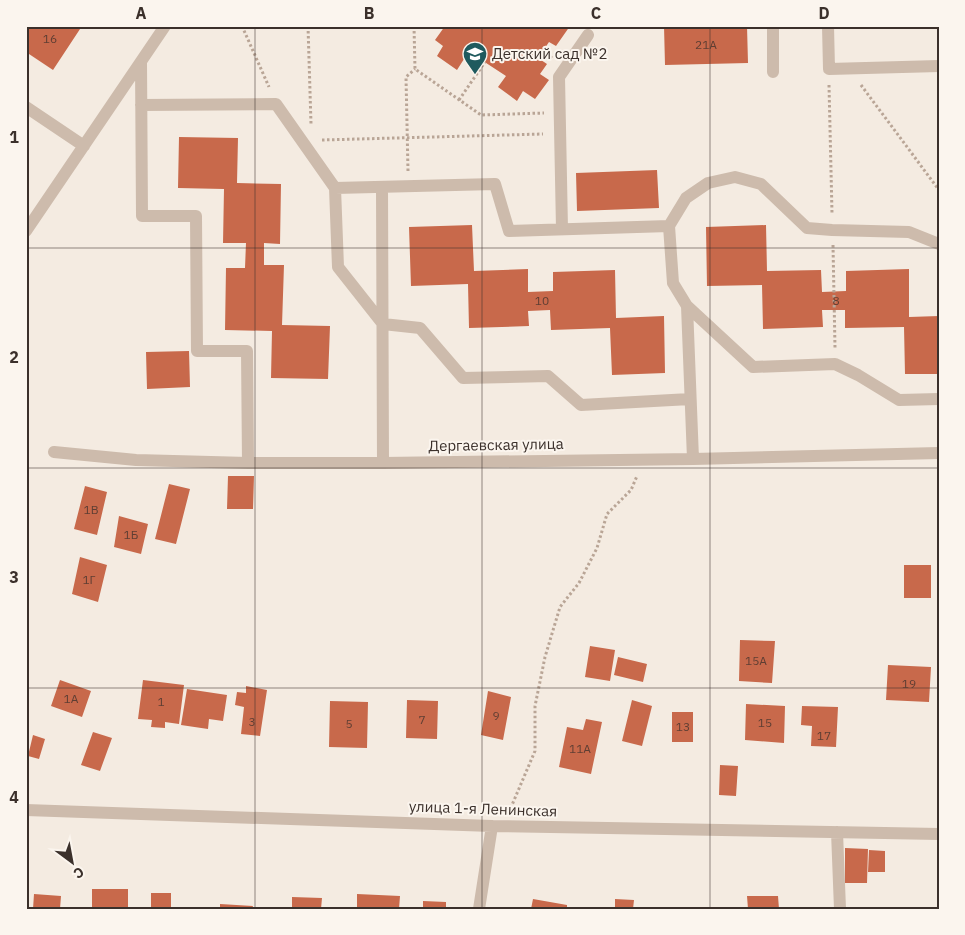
<svg xmlns="http://www.w3.org/2000/svg" width="965" height="935" viewBox="0 0 965 935" font-family="'IBM Plex Sans',sans-serif">
<style>
.building{fill:#c8694b}
.lines{fill:none;stroke-linecap:round;stroke-linejoin:round}
.path{stroke:#b9a596;stroke-width:3;stroke-dasharray:2.5 2.5;stroke-linecap:butt}
.minor{stroke:#cdbbac;stroke-width:12}
.grid{fill:none;stroke:#3b302b;stroke-width:1;stroke-opacity:0.55}
.labels{text-anchor:middle;stroke-width:4;stroke-linejoin:round;paint-order:stroke}
.number-label{font-size:12px;fill:#5e3e33}
.poi-label{font-size:15px;fill:#3b302b;stroke:#fbf5ee;text-anchor:start}
.street-label{font-size:15px;fill:#3b302b;stroke:#fbf5ee}
.neatline{fill:none;stroke:#3b302b;stroke-width:2}
.grid-label{font-size:16px;text-anchor:middle;font-weight:bold;fill:#3b302b}
</style>
<rect width="100%" height="100%" fill="#f4ebe1"/>
<path class="building" d="M26,26H82L53,70L26,52Z
M445,26H570L556,46L549,42L538,58L547,64L540,74L549,80L535,99L523,91L517,101L498,87L506,76L480,59L474,66L464,59L457,70L437,56L443,46L435,40Z
M664,26H747L748,63L665,65Z
M858,26H904V28L858,29Z
M179,137L238,138L237,183L281,184L280,244L264,243V265H284L282,325L330,326L328,379L271,378L272,331L225,330L226,268H245L246,243H223L224,189L178,188Z
M657,170L659,208L577,211L576,173Z
M472,225L474,271L528,269V292L553,291V272L615,270L616,318L664,316L665,373L612,375L610,328L551,330L550,310L528,311L529,326L469,328L468,284L411,286L409,227Z
M766,225L767,271L821,270L822,292L846,291V271L909,269V317L939,316V374H905L904,327L845,328V310H822L823,327L763,329L762,285L707,286L706,227Z
M189,351L190,387L147,389L146,352Z
M228,476H254L253,509H227Z
M169,484L190,489L176,544L155,539Z
M85,486L107,492L97,535L74,529Z
M119,516L148,524L141,554L114,547Z
M80,557L107,565L98,602L72,594Z
M904,565H931V598H904Z
M740,640L775,641L772,683L739,681Z
M590,646L615,650L610,681L585,677Z
M618,657L647,664L643,682L614,675Z
M888,665L931,667L929,702L886,700Z
M60,680L91,691L82,717L51,706Z
M143,680L184,685L179,724L165,722V728L151,727L152,720L138,719Z
M246,686L267,690L260,736L241,734L244,707L235,705L237,692L246,693Z
M187,689L227,695L223,721L209,719L208,729L181,725Z
M488,691L511,697L503,740L481,735Z
M407,700L438,701L437,739L406,738Z
M632,700L652,706L642,746L622,741Z
M330,701L368,702L367,748L329,747Z
M746,704L785,706L784,743L745,740Z
M802,706L838,707L836,747L811,746L812,726L801,725Z
M672,712H693V742H672Z
M586,719L602,722L591,774L559,767L567,727L583,730Z
M93,732L112,738L100,771L81,765Z
M33,735L45,739L39,759L28,756Z
M720,765L738,766L736,796L719,795Z
M845,848L868,849L867,883H845Z
M869,850L885,851V872H868Z
M92,889H128V909H92Z
M151,893H171V909H151Z
M34,894L61,896L60,909H33Z
M357,894L400,896L399,909H357Z
M747,896H778L779,909H748Z
M292,897L322,898L321,909H292Z
M533,899L567,905V909H531Z
M615,899L634,900L633,909H615Z
M423,901L446,902V909H423Z
M220,904L253,906L252,909H220Z
M814,907H836V909H814Z"/>
<g class="lines">
<path class="path" d="M242,26L269,87
M308,26L311,124
M414,26L415,69L481,115L544,113
M542,51L552,58
M829,85L832,213
M861,85L939,190
M459,100L485,62
M322,140L543,134
M408,171L406,77L415,69
M833,245L835,348
M506,811L512,805L535,751V706L545,657L560,607L579,583L597,548L607,514L631,490L637,476"/>
<path class="minor" d="M828,26L829,69L939,66
M141,63L142,216H196L197,351H247L248,463
M773,72V26
M141,105L276,104L335,188L338,267L383,324L420,328L463,378L548,376L581,405L690,399
M26,107L84,146
M382,187L383,463
M335,188L495,184L509,231L669,226
M562,229L559,77L588,35
M26,231L165,26
M939,244L909,232L832,230L807,228L761,184L735,177L708,183L686,198L669,226L673,283L687,306L753,367L835,364L858,375L899,400L939,399
M687,306L693,459
M54,452L136,460L248,463H383L693,459L939,453
M26,810L492,826L939,834
M837,832L840,909
M479,909L492,826"/>
</g>
<path class="grid" d="M255,26V909M482,26V909M710,26V909M26,248H939M26,468H939M26,688H939"/>
<defs>
<symbol id="school-pin" viewBox="-11 -11 22 30"><path d="M0 17L-7.5 6A9.5 9.5 0 1 1 7.5 6Z" fill="#1f5a5e" stroke="#fbf5ee"/><path d="M0-5L7-2L0 1L-7-2ZM-4 1L0 2.5L4 1V4Q0 6-4 4Z" fill="#fff"/></symbol>
</defs>
<g fill-rule="evenodd">
<use href="#school-pin" x="461" y="40" width="28" height="38"/>
</g>
<g class="labels">
<g class="number-label">
<text x="50" y="43">16</text>
<text x="706" y="49">21А</text>
<text x="542" y="305">10</text>
<text x="836" y="305">8</text>
<text x="91" y="514">1В</text>
<text x="131" y="539">1Б</text>
<text x="89" y="584">1Г</text>
<text x="756" y="665">15А</text>
<text x="909" y="688">19</text>
<text x="71" y="703">1А</text>
<text x="161" y="706">1</text>
<text x="496" y="720">9</text>
<text x="422" y="724">7</text>
<text x="252" y="726">3</text>
<text x="765" y="727">15</text>
<text x="349" y="728">5</text>
<text x="683" y="731">13</text>
<text x="824" y="740">17</text>
<text x="580" y="753">11А</text>
</g>
<g class="poi-label">
<text x="492" y="59">Детский сад №2</text>
</g>
<g class="street-label">
<text transform="translate(496 445) rotate(-1)" y="5">Дергаевская улица</text>
<text transform="translate(483 809) rotate(2)" y="5">улица 1-я Ленинская</text>
</g>
</g>
<rect width="965" height="935" fill="none" stroke="#fbf5ee" stroke-width="55"/>
<g transform="translate(72 862) rotate(148)" stroke="#fbf5ee" stroke-width="4" paint-order="stroke">
<path d="M0-4L9 19L0 12L-9 19Z" fill="#3b302b"/>
<text y="-8" font-size="14" font-weight="bold" text-anchor="middle" fill="#3b302b">С</text>
</g>
<rect x="28" y="28" width="910" height="880" class="neatline"/>
<g class="grid-label">
<text x="141" y="19">A</text>
<text x="369" y="19">B</text>
<text x="596" y="19">C</text>
<text x="824" y="19">D</text>
<text x="14" y="143">1</text>
<text x="14" y="363">2</text>
<text x="14" y="583">3</text>
<text x="14" y="803">4</text>
</g>
</svg>
